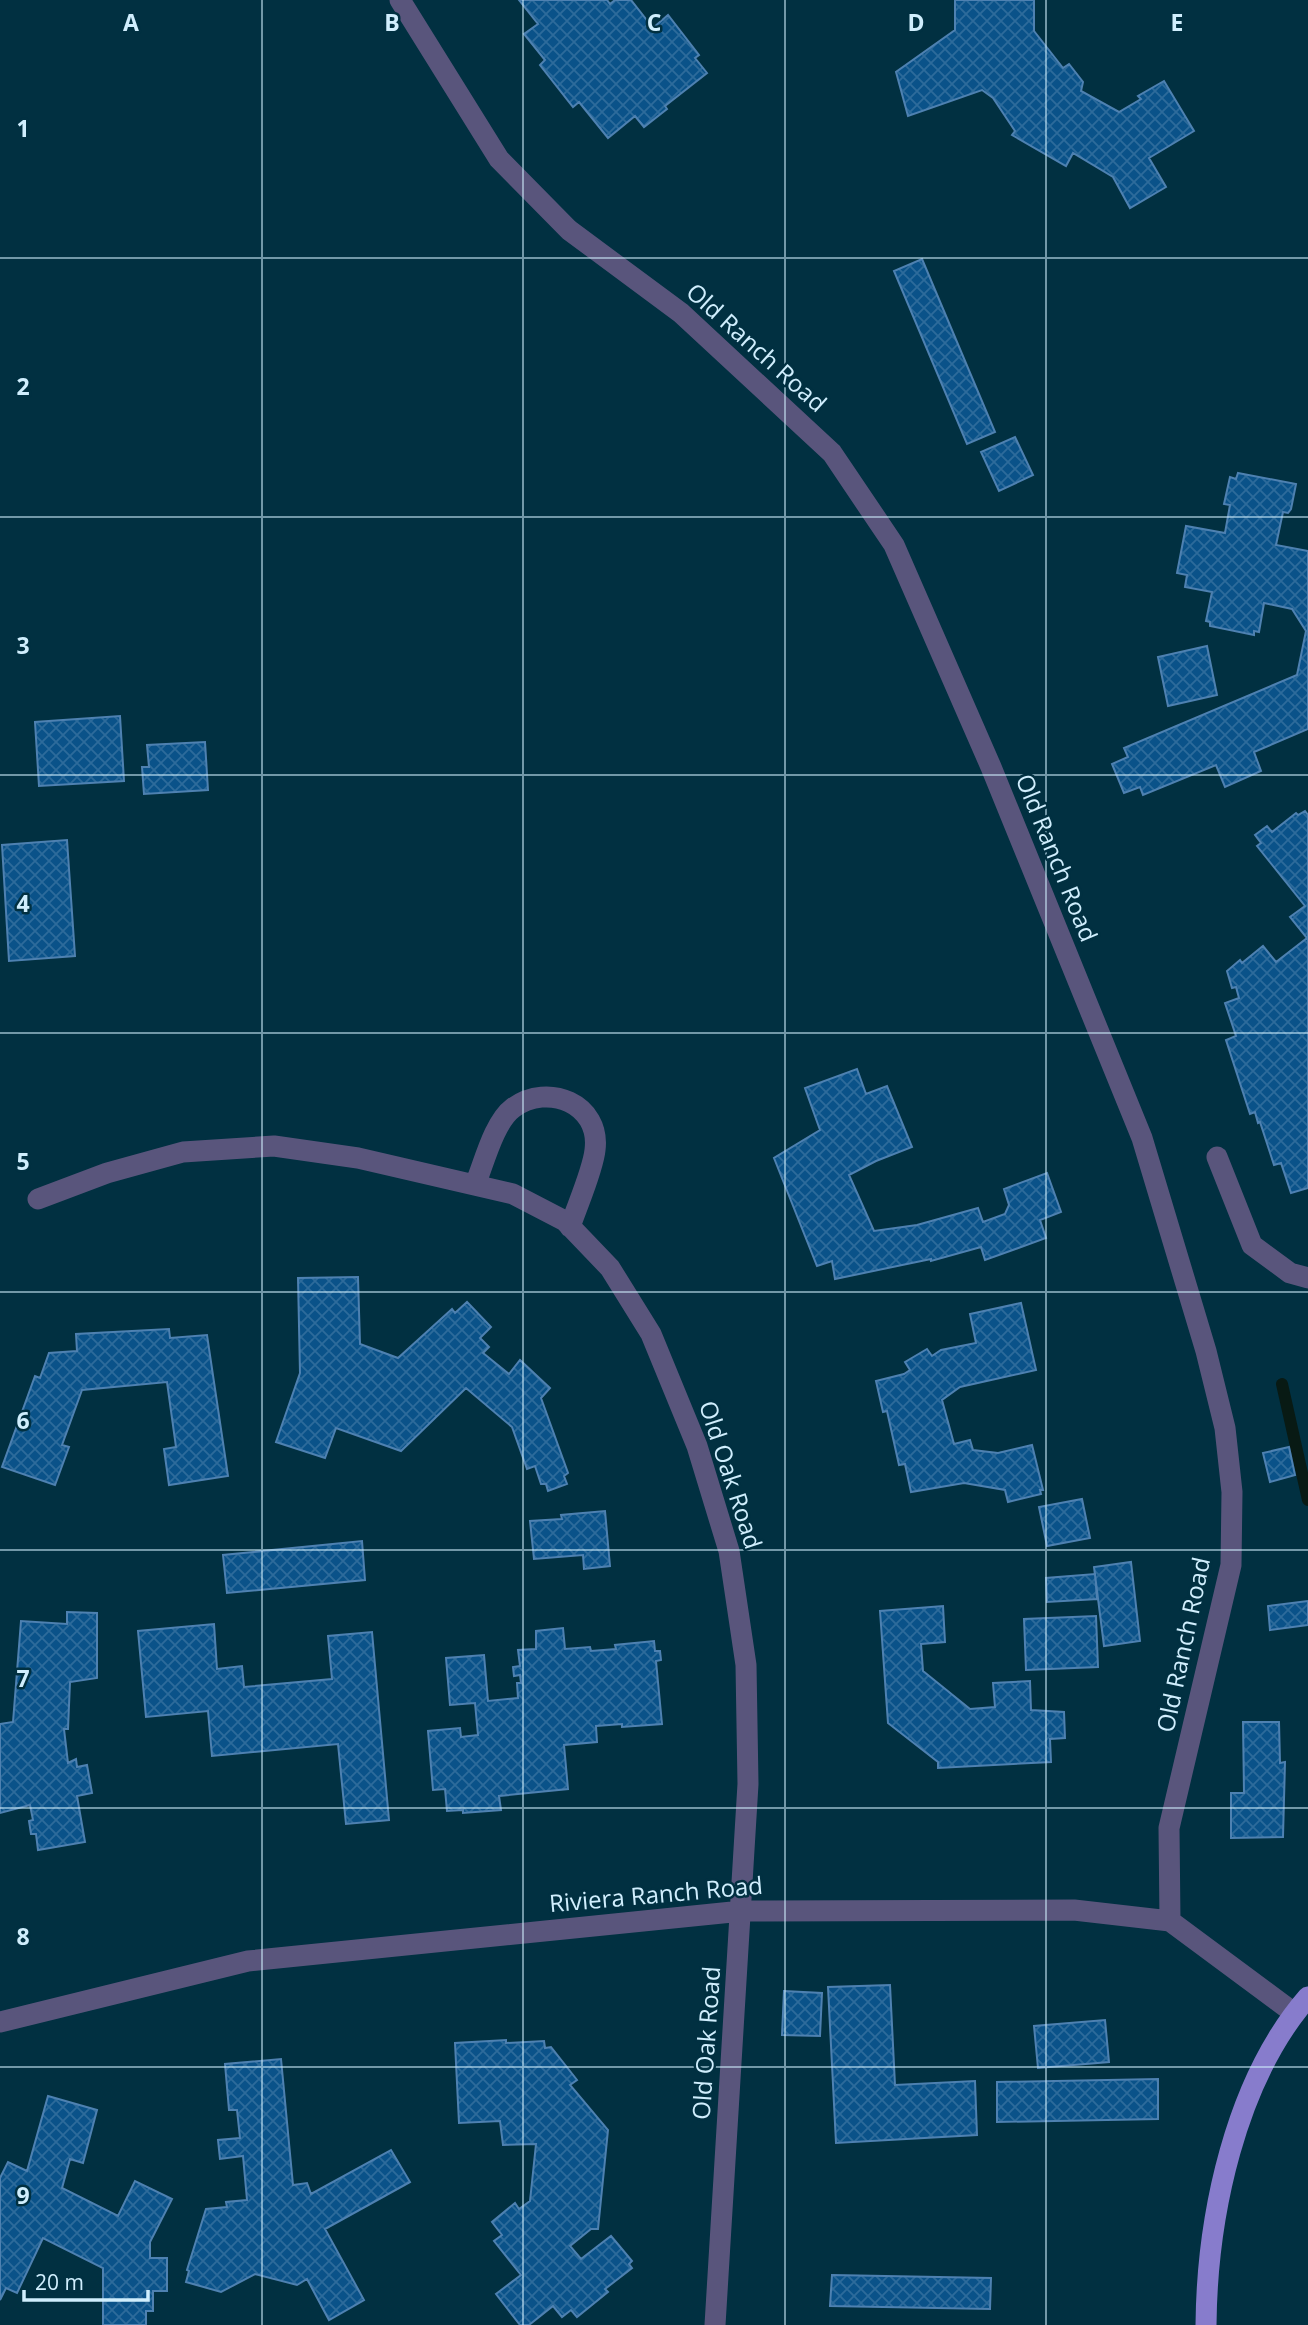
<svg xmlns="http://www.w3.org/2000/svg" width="1308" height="2325" viewBox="0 0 1308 2325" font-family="'Open Sans',sans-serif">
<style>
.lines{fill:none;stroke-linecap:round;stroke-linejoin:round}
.stream{stroke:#081a14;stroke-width:12}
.building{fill:url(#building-cross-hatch);stroke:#4e81b1;stroke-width:2}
.minor{stroke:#59557c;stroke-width:21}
.major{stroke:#877ccc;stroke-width:21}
.grid{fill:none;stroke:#d0eefd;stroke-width:2;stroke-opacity:0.55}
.labels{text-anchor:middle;stroke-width:5;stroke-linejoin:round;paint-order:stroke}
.street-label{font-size:24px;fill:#d0eefd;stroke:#013041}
.grid-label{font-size:23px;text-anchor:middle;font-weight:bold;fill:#d0eefd;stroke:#013041;stroke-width:5;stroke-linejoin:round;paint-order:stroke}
</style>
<defs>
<pattern id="building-cross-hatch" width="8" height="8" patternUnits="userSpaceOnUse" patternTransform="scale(1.75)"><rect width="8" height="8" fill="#0a5289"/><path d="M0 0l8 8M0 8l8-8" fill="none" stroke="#2d6b9b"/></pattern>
</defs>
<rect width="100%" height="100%" fill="#013041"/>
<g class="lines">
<path class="stream" d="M1282,1384L1308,1500"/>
</g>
<path class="building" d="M519,0H607L610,4L615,0H631L653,28L668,15L699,55L695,58L707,73L665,106L667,109L644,127L635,116L608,138L579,102L573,107L540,65L545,60L524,34L538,24Z
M955,0H1034V31L1063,68L1069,64L1083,82L1081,91L1119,112L1141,99L1138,96L1164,81L1194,131L1149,158L1166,187L1130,208L1113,177L1073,153L1066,166L1012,135L1015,131L993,98L982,90L908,116L896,72L955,30Z
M922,259L995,432L967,444L894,271Z
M1015,437L1033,475L999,491L981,452Z
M1238,473L1296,484L1291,509L1288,513L1283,512L1276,545L1308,551V729L1254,752L1261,771L1225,787L1216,765L1143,795L1140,787L1124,793L1112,764L1128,757L1124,748L1297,675L1306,631L1292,609L1264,603L1259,632L1254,631V635L1210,626V622L1206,621L1212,592L1185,587L1187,575L1177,573L1186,526L1225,533L1230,505L1224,504L1230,477L1236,479Z
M1207,646L1217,695L1168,706L1158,657Z
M120,716L124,781L39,786L35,722Z
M205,742L208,790L144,794L142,767H149L147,745Z
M1305,811L1308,815V1188L1291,1193L1281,1163L1274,1165L1260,1122L1258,1123L1255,1112L1250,1114L1226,1040L1236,1036L1225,1003L1239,998L1236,987L1232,988L1227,971L1240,960L1242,963L1263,946L1276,962L1307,938L1290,917L1305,906L1257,846L1261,843L1255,835L1267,826L1272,832L1296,813L1298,815Z
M67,840L75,956L9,961L2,845Z
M857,1069L866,1094L887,1086L912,1147L876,1161L849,1175L874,1231L917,1225L978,1208L983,1222L1005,1214L1009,1205L1004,1189L1047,1173L1061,1212L1040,1220L1046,1238L985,1260L981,1247L931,1261V1259L835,1279L832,1261L817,1266L774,1158L820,1130L805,1088Z
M358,1277L360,1344L398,1358L452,1309L455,1313L467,1302L491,1327L480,1338L489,1347L483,1353L509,1374L520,1360L550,1388L541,1398L568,1473L564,1476L567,1484L548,1491L546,1484H541L535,1466L527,1469L512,1427L466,1388L401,1451L336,1428L325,1458L276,1442L300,1373L298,1278Z
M1021,1303L1036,1370L960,1387L942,1400L954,1444L970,1440L973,1450L998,1453L1032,1445L1043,1490H1040L1041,1494L1008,1502L1005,1490L964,1483L911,1492L905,1464L899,1465L887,1411L883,1412L876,1381L904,1374L910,1370L905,1362L927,1349L932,1356L941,1350L976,1343L970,1314Z
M169,1329L170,1338L207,1335L228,1476L169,1485L164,1449L176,1447L167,1382L82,1390L62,1445L69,1447L55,1485L2,1467L35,1376L40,1378L49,1353L77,1351L76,1334Z
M1289,1447L1295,1475L1270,1482L1263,1453Z
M1082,1499L1090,1538L1047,1546L1039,1507Z
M605,1511L610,1566L584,1569L583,1555L534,1559L530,1521L562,1519L561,1515Z
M362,1541L365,1580L227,1593L223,1555Z
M1131,1562L1140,1641L1104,1646L1094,1567Z
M1095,1574L1097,1599L1047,1602L1046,1578Z
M1308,1601V1625L1270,1630L1268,1606Z
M943,1606L945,1642L921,1644L923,1671L970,1709L995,1707L993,1683L1030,1681L1031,1710L1064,1712L1065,1738L1050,1739L1051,1762L938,1768V1762L888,1723L880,1611Z
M67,1612L97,1613V1678L70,1682L68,1729H64L68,1763L76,1759L77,1767L87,1765L92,1793L77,1796L85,1842L38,1850L36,1834H31L29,1821L33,1820L30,1805L0,1813V1724L13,1722L21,1621L67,1624Z
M1096,1616L1098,1667L1026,1670L1024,1619Z
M214,1624L217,1669L242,1666L244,1687L332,1679L328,1636L372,1632L389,1820L346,1824L338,1744L212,1756L208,1711L146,1717L138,1631Z
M563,1628L565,1649L590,1647L591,1651L616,1649L615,1645L654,1641L655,1651H660L661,1660L656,1661L662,1724L622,1727V1724L596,1726L597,1742L564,1745L568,1789L499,1796L501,1810L463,1813V1810L447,1811L445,1789L433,1790L428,1731L460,1728L461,1737L478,1735L475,1703L450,1705L446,1658L484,1655L488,1701L518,1698L517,1683H521L520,1675L514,1676L513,1667L520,1666L518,1650L536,1649V1631Z
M1243,1722H1279L1280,1763L1285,1762L1283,1837L1231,1838V1793H1244Z
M890,1985L895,2085L975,2081L977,2135L836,2143L828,1987Z
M784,1991L822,1993L820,2036L782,2035Z
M1105,2020L1109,2062L1038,2068L1034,2026Z
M506,2040V2043L544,2041L545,2048L551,2047L577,2080L570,2085L608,2130L598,2229H591L570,2246L581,2259L611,2236L632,2261L629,2264L632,2268L605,2289L608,2292L577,2317L571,2310L562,2317L553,2306L529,2325H520L496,2294L521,2275L494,2241L502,2235L492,2222L515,2203L519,2209L530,2201L536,2144L503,2145L500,2121L459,2123L455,2043Z
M281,2059L293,2185L307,2183L311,2194L391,2150L410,2182L325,2229L364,2300L329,2320L307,2279L297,2285L255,2274L221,2292L186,2282L189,2271L187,2270L206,2209L227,2207L226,2202L247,2200L243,2156L220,2159L218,2140L240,2138L237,2110H229L225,2064Z
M1158,2079V2119L997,2122V2082Z
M48,2096L97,2110L83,2163L70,2159L62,2188L118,2216L135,2181L172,2199L150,2242V2258H167V2291H153V2311H146V2325H103V2268L43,2238L17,2293L6,2288L0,2300V2178L8,2162L27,2171Z
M832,2275L991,2278L990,2309L830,2306Z"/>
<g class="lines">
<path class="minor" d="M400,0L499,159L569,230L681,313L832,453L894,545L991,767L1142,1138L1206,1351L1225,1428L1232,1492L1231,1565L1169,1828L1170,1921
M1217,1157L1252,1245L1290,1273L1308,1278
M475,1185C484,1163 494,1122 513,1108C548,1082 601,1104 595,1150C593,1170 577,1206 570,1227
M38,1199L107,1173L183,1152L274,1146L358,1158L513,1194L565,1221L610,1268L651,1334L697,1446L729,1551L746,1665L748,1784L715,2325
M0,2022L248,1961L742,1911L1074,1910L1170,1921L1294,2013"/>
<path class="major" d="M1206,2325C1207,2216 1235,2081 1308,1997"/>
</g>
<path class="grid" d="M262,0V2325M523,0V2325M785,0V2325M1046,0V2325M0,258H1308M0,517H1308M0,775H1308M0,1033H1308M0,1292H1308M0,1550H1308M0,1808H1308M0,2067H1308"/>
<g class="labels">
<g class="street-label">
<text transform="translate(756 348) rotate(42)" y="8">Old Ranch Road</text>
<text transform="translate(1056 858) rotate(68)" y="8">Old Ranch Road</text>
<text transform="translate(730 1475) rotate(72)" y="8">Old Oak Road</text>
<text transform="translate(1184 1645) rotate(-78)" y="8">Old Ranch Road</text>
<text transform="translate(656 1895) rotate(-5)" y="8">Riviera Ranch Road</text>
<text transform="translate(707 2043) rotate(-86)" y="8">Old Oak Road</text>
</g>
</g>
<g class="grid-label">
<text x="131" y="31">A</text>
<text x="392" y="31">B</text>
<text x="654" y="31">C</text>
<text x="916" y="31">D</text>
<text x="1177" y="31">E</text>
<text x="23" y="137">1</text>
<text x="23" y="395">2</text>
<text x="23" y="654">3</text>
<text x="23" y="912">4</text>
<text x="23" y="1170">5</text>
<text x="23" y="1429">6</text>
<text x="23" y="1687">7</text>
<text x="23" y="1945">8</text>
<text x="23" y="2204">9</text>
</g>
<path d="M24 2290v10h124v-10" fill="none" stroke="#d0eefd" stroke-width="3.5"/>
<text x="35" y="2290" font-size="21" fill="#d0eefd" stroke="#013041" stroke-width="5" paint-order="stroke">20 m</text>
</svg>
